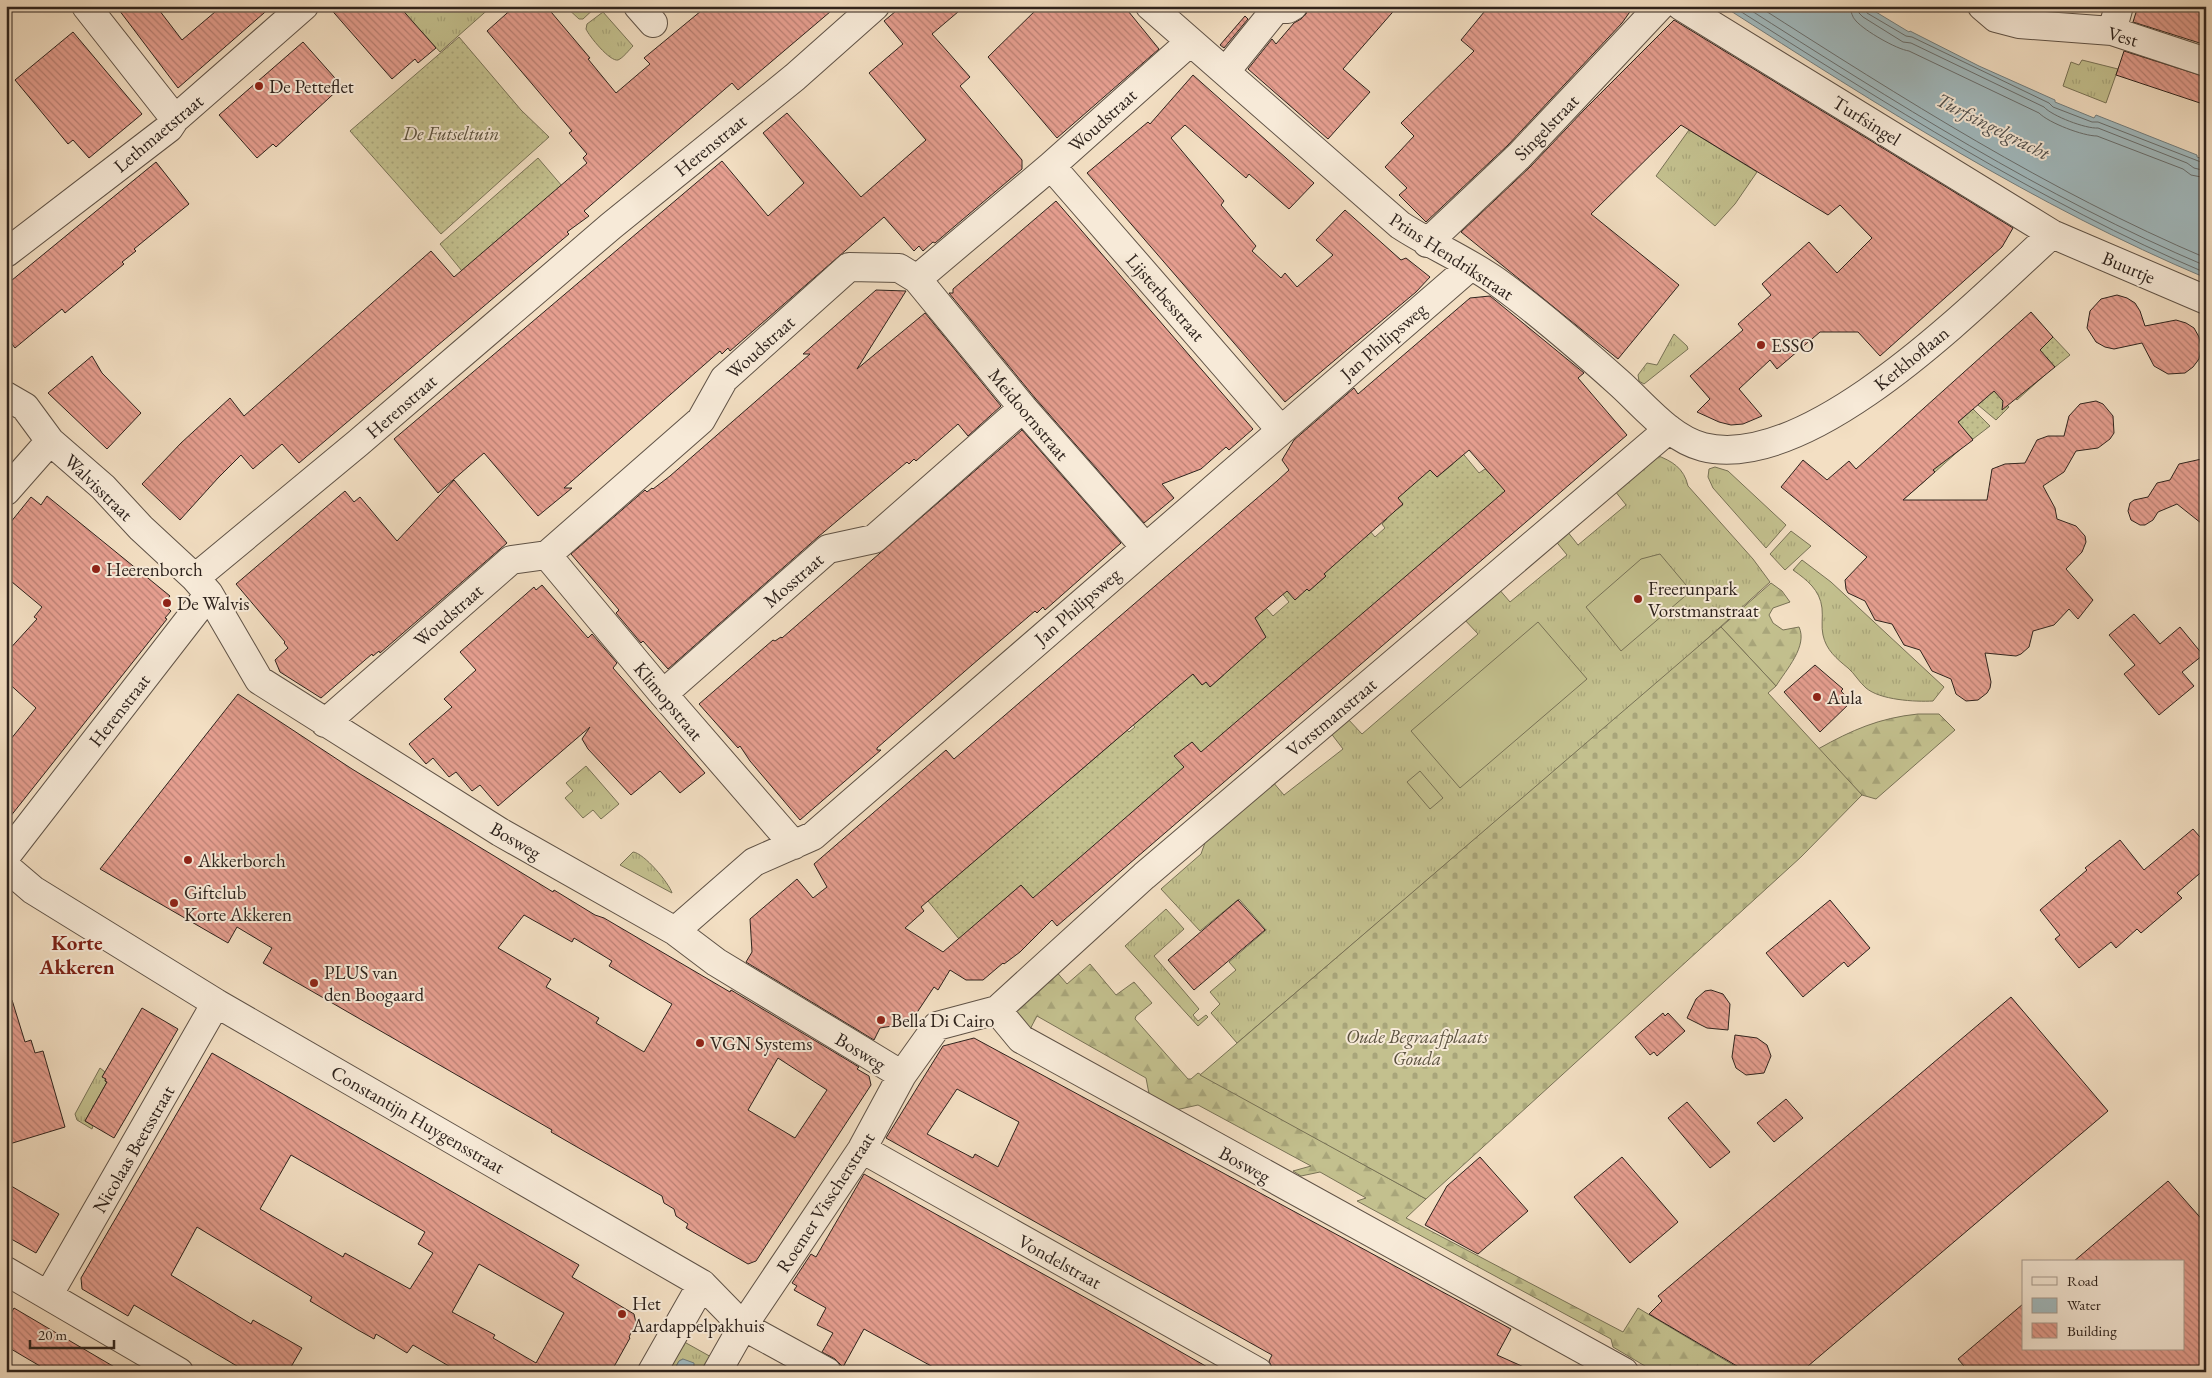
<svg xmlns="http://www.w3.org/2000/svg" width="2212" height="1378" viewBox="0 0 2212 1378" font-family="'EB Garamond',serif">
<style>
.grass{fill:url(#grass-tufts);stroke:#787256}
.forest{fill:url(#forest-firs);stroke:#787256}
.cemetery{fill:url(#cemetery-stones);stroke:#787256}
.garden{fill:url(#garden-dots);stroke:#787256}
.pitch{fill:#c3c08e;stroke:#787256}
.water{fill:#a1babf;stroke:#737e7e}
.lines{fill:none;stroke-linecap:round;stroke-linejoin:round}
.shore{stroke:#686e6e;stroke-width:1}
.building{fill:url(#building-back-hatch);stroke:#2e231d;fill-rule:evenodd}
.minor-casing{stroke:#5f5246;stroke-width:30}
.minor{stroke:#f7ead8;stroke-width:28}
.poi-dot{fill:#8f2418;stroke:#f7ead8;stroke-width:2}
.labels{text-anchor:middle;stroke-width:4;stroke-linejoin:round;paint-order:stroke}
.street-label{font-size:19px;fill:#2e231d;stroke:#f7ead8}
.poi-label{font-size:19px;fill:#2e231d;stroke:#f7ead8;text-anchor:start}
.park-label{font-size:19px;font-style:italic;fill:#5b523f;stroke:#f7ead8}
.water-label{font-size:20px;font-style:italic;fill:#50504e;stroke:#f7ead8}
.quarter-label{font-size:21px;font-weight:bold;fill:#7a1f14;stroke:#f7ead8}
</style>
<defs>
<pattern id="grass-tufts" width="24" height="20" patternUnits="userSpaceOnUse" patternTransform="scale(1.25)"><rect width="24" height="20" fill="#c3c08e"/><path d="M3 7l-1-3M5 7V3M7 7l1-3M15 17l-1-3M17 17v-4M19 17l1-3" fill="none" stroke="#a8a57a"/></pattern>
<pattern id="forest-firs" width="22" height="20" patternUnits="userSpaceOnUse" patternTransform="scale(1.25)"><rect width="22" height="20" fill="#c3c08e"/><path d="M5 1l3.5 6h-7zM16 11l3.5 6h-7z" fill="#a8a57a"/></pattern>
<pattern id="cemetery-stones" width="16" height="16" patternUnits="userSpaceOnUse" patternTransform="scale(1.25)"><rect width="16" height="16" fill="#c3c08e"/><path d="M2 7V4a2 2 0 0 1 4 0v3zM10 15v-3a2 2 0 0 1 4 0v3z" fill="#a8a57a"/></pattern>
<pattern id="garden-dots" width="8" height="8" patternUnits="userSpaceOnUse" patternTransform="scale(1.25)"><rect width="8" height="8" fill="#c3c08e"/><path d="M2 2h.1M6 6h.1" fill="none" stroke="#a8a57a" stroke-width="1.8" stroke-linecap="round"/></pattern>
<pattern id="building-back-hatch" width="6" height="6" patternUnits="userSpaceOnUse" patternTransform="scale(1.25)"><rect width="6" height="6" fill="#e59e8f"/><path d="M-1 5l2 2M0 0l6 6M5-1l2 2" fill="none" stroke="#ba8074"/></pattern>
</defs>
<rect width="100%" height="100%" fill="#f3dfc3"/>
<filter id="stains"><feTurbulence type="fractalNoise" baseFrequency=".004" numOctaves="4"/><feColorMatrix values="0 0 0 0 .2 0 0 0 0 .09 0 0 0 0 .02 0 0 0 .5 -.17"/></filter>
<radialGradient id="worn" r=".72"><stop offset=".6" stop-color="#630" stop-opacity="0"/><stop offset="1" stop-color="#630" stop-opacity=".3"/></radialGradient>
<path class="grass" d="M401,6H492L440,52L423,33L395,11Z
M565,6H597L583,19H579Z
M603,12L633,46C629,50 623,58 618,60C610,62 589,36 586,29L587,24Z
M2082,60L2118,69L2106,103L2063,86L2071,62L2079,65Z
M1689,130L1757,172L1735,204L1715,226L1656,176Z
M1674,334L1687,346L1688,349L1644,384L1639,381L1638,375L1647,363L1657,365Z
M1656,455C1672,461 1684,468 1688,486L1753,559L1770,582L1677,666L1237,1043L1211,1013L1220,1004L1210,992L1236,970L1229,962L1266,930L1239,899L1200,931L1161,889L1201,854L1207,837L1272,781L1284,795L1343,749L1330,732L1347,718L1362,734L1478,634L1463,618L1498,588L1510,602L1567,555L1554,539L1567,531L1578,545L1626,505L1615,491Z
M1715,467L1728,471L1786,525L1766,548L1713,488L1708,477L1709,469Z
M1791,531L1811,546L1785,570L1770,554Z
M1802,560L1831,582L1944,687L1933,701C1915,702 1880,700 1866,688C1859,682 1855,674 1848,668C1837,659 1826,650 1823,635C1821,627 1823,617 1822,608C1820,590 1807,580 1793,570Z
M586,766L619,804L601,819L593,810L583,818L565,798L573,791L566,783Z
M633,852C644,853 669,883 672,893L620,865Z
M1166,909L1184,929L1154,956L1199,1009L1193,1015L1198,1021L1206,1015L1208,1017L1198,1026L1125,946Z
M100,1068L105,1072V1081L107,1082L85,1121L93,1126L92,1129L77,1120L75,1114Z
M679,1339L713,1358L705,1372H694L683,1359L679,1361L673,1372H662Z"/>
<path class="forest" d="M1771,583L1782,591L1790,602L1773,608L1769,615L1773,623L1783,630L1799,627C1808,646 1786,670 1776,686L1721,627Z
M1918,714H1939L1955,730L1876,799L1862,795L1818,749C1852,730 1879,718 1918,714Z
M1090,964L1116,995L1134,982L1152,1003L1136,1016L1135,1019L1188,1079H1191L1198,1073L1426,1199L1406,1218L1623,1332L1638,1308L1745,1372H1655L1613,1347L1611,1339L1357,1201L1366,1198L1320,1172L1301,1176L1293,1171L1311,1166L1198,1105L1171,1111L1150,1099L1146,1078L1037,1016L1028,1033L1015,1015L1016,1006L1054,969L1067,984Z"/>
<path class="cemetery" d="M1721,627L1776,686L1768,693L1862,795L1801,857L1426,1199L1200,1075Z"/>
<path class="garden" d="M459,37L521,110L549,137L441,234L350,131Z
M538,158L562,186L462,271L440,244Z
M2053,337L2070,355L2055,367H2040L2046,374L2017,400L2011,393L2002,400L2009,407L1996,420L1978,405Z
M1603,407L1033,899L1021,885L959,939L928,901L983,853L1066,770L1073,777L1127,730L1129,732L1135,727L1133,725L1192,674L1202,685L1206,682L1210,687L1224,675L1210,658L1260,601L1273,616L1289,602L1277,587L1307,589L1309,591L1326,576L1310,558L1329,569L1339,560L1332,552L1364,524L1375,537L1385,528L1382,524L1387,519L1386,517L1403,505L1396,496L1414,484L1406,475L1428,468L1437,477L1453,464L1450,438L1479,473L1485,469L1491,475L1501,467Z
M1973,409L1990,426L1973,439L1966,432L1958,439L1964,446L1935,472L1929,465L1921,472L1927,479L1897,505L1891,498L1886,502L1879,494Z"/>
<path class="pitch" d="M1660,554L1691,591L1621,651L1586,607L1641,559Z
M1538,622L1587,679L1460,788L1411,731Z
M1420,771L1443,798L1430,809L1407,782Z"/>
<path class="water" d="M1723,6H1866L1909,32L1910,31L1979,66L2055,100V102L2094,118L2096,115L2197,155V157L2206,160V278C2035,206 1879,106 1723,6Z
M683,1359L694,1363V1372H673L679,1361Z"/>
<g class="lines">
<path class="shore" d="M1732,6C1885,103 2039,202 2206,273
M1744,6C1893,101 2043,197 2206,266
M1758,6C1902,98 2048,191 2206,258
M1850,6C1851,12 1852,17 1856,21C1865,31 1896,49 1909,51L2039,113C2049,123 2083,136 2097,136L2183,169L2191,175L2206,178
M1858,6L1859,13L1863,17L1903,42L1911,43L2044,107C2052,116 2086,129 2098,128L2187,163L2194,168L2206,171
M1864,6L1867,13L1906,36L1912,37L2049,103L2053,107L2092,122H2098L2206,164"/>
</g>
<path class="building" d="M116,6H156L182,40L222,6H272L178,88Z
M328,6H399L436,48L418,63L415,59L392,79Z
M515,6H546L590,58L588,59L616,93L650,64L644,58L707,6H837L738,90L732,83L584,211L589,216L567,232L569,234L299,463L282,444L253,469L241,455L218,478L180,520L142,484L181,443L230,398L244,416L431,251L454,277L587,163L583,158L587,154L569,133L572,131L487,31Z
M902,6H965L932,34L970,77L960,86L1022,160V169L935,243L933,242L923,251L919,246L914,251L884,217L730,351L728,348L722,354L720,351L564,488H572L538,516L484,453L438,493L394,439L722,161L768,216L804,183L763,133L787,113L861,197L926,140L869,73L903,44L884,21Z
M1040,6H1124L1159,49L1057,138L988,57Z
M1309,6H1398L1343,69L1370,92L1328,139L1248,69L1272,39L1276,44L1294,23L1301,19L1306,14Z
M1489,6H1634L1622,23L1508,145L1426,222L1399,195L1407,188L1385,167L1414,136L1401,123L1474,51L1461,40Z
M2138,6H2206V45L2133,22Z
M1245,16L1248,19L1224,48L1220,45Z
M1674,20L2013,228L2002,247L1880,356L1858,332H1820L1777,369L1770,360L1739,389L1762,416L1743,424L1731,425L1719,422L1697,412L1710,399L1690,376L1743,330L1738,324L1771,295L1762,284L1809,242L1837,273L1872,238L1840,205L1828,215L1681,125L1591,214L1679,285L1618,359L1461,232L1530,167L1584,110Z
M73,32L142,114L89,158L73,140L68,144L15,80Z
M303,42L342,86L276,147L273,144L257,158L219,115Z
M2124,51L2206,77V105L2116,75Z
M1193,75L1314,183L1289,209L1249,174L1246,178L1185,125L1171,138L1224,201L1221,205L1256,246L1252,251L1281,278L1285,273L1297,287L1333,255L1316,240L1345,210L1401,260L1406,258L1430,277L1416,292L1285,402L1087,173L1148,122L1150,124Z
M156,162L189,204L134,249L136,251L122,262L124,264L65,313L62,309L15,348L6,336V285Z
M1056,201L1253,429L1229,450L1226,447L1201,469L1162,484L1174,498L1144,523L1035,398L949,293H953V289Z
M876,290L906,291L857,369L925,313L1001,406L968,436L958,424L916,461L914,459L909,464L907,462L818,537L668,669L643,641L641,643L616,613L619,610L571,554L645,490L647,492L652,488L653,489L670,476L810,354H803Z
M2117,295L2127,298L2135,303L2140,311L2145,326L2176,320L2186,323L2194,328L2199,337L2201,347L2199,359L2193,367L2185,373L2168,374L2154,366L2142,343L2114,349L2105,347L2096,342L2087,328L2090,311L2101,299Z
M1490,296L1584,373L1578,378L1627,435L1057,926L1052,920L1020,952L1004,964L1003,963L983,980H966L950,970L938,990L934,987L910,1023L880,1028L874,1040L746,962L752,952L750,919L797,879L813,898L827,887L814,864L946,750L954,759L1277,481L1289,470L1282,460L1294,440L1354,388L1358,394L1470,298ZM1469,450L1505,491L1201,752L1192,742L1174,756L1184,767L1033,898L1021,885L943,952L905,928L924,911L921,907L1193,674L1202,685L1206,682L1210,687L1266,637L1255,618L1287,591L1295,600L1307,589L1309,591L1326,576L1324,574L1403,504L1398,498L1430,470L1437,477Z
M2031,312L2053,337L2040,350L2055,367L2002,410L2003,401L1994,391L1958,422L1973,440L1933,470L1935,472L1903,500H1987L1992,469L2005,464L2025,463L2037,440L2048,436H2064L2069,416L2080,404L2096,401L2103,404L2113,416L2114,433L2110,439L2098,448L2076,451L2064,472L2043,486L2055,508L2057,519L2076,526L2085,536L2086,542L2082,552L2066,569L2093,600L2078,619L2069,609L2054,625L2033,631L2029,647L2021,654L2016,656L1985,653L1991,682L1990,688L1987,693L1978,700L1966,701L1956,694L1951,679L1932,671L1920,650L1904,645L1892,624L1875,620L1865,601L1848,593L1846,589L1845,580L1867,557L1781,487L1803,460L1827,480L1849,461L1856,469Z
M92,356L102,373L141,413L107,449L48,393Z
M1022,430L1121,543L1045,610L1043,607L1037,613L1035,611L972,665L877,748V750H881L800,820L750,761L740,746L738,748L699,704L773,640L775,641L781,637L782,638Z
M2206,458V527L2177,504L2158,512L2153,520L2145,525H2140L2131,520L2128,511L2130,503L2134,500L2148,497L2157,483L2170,480L2179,464Z
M454,480L507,543L380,653L379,651L373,656L372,654L321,698L280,672L275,660L288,648L284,643L285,642L236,584L345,491L354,502L360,497L397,541Z
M47,496L170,596L163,604L171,611L165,618L167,619L6,822V745L36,708L6,681V653L37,619L34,617L42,607L6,577V528L31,497L41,505Z
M542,585L588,638L592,634L617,663L613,668L705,773L680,793L660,771L631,795L588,749L582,739L590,727L498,806L480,785L472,791L456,772L449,777L433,758L426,764L409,744L452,707L444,699L476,670L460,652L534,587L536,590Z
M2134,614L2160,644L2180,627L2203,655L2182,672L2194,686L2159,715L2124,674L2135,665L2109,635Z
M1815,665L1843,689L1841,691L1851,702L1820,732L1784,692Z
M238,694L352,769L553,892L554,890L595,915L604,918L730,992L731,990L859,1067L857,1069L869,1076L871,1085L756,1261L748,1264L686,1228L688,1224L676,1216L674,1209L664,1203L662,1196L551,1132L552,1130L263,963L272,948L237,927L228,943L100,869ZM524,915L572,942L574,938L612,961L609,966L672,1004L644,1052L596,1023L599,1018L546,987L551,979L498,948ZM778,1058L827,1090L795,1138L748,1110Z
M2193,829L2206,844V868L2177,893L2182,898L2141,933L2137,929L2116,948L2111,942L2079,968L2055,939L2060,935L2040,910L2087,870L2085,868L2120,840L2144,870Z
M1238,900L1265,930L1194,990L1168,960Z
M1830,900L1870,948L1848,967L1844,962L1803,997L1766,953Z
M1711,990L1723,994L1730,1004L1728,1030L1707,1028L1687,1018L1696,999L1705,991Z
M2011,997L2108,1111L1801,1372H1747L1649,1314L1662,1301L1658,1296Z
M12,1000L25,1042L31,1040L35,1053L43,1051L65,1127L6,1145V1001Z
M142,1008L178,1029L114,1138L85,1121L107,1082L105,1081L106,1079L102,1077Z
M1663,1013L1665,1016L1668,1013L1685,1031L1657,1056L1654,1052L1650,1055L1635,1037Z
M1735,1035L1757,1038L1767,1045L1771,1056L1764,1073L1746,1075L1736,1068L1732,1057Z
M974,1038L1511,1329L1497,1355L1535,1372H1274L1269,1361L1272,1355L886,1138L943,1046ZM957,1089L1019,1122L998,1167L975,1154L973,1158L927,1134Z
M212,1053L579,1265L572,1277L634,1314L636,1323L629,1337L630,1338L611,1372H459L413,1345L407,1353L376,1334L374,1339L358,1330L310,1301L312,1297L197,1227L171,1275L251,1324L253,1320L302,1348L288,1372H247L134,1305L128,1316L82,1289L81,1278ZM291,1155L425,1232L418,1244L433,1253L410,1289L345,1253L343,1257L260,1209ZM479,1264L564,1313L536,1363L493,1338L495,1335L452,1312Z
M1786,1099L1803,1118L1774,1142L1757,1123Z
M1687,1102L1730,1152L1710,1168L1668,1118Z
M1480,1157L1528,1211L1478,1254L1425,1225L1447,1186Z
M1622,1157L1678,1222L1630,1263L1574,1197Z
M864,1174L1104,1308L1216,1372H942L864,1329L843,1367L835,1359L822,1352L833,1333L817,1325L826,1308L794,1290L797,1286L792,1283L811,1254L816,1257Z
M2168,1181L2206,1224V1372H1969L1958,1359L2023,1304V1349H2183V1262H2073Z
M6,1183L59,1214L36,1253L6,1236Z
M14,1308L53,1331L123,1372H50L6,1346V1321Z"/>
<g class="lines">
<defs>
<path id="minor" d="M86,6L175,119
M638,6L653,23
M1150,6L1400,225C1432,246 1469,261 1500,284C1541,314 1580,348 1618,382C1643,404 1669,438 1703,447C1811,474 1978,301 2052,234
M1681,6L2052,234L2206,300
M1982,6L1996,18L2019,24L2112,31L2206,62
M2112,31L2119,6
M1226,71L1276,9H1288L1293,6
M1051,166L1280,429
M1427,243L1519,156L1660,6
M6,253L169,128L175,119L304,6
M917,279L1023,408L1145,547
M6,396L25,407L50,441L103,487L141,528L195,578L209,594L259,680L500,832L675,931L716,962L902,1075L937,1026L997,1010
M6,491L50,441
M547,555L663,694L794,845
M195,578L358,443L611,226L795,77L875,6
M663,694L828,549L874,539L1023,408
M325,723L511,560L547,555L701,420L724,379L849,267L899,268L917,279L1051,166L1190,42
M6,856L209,594
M6,867L33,890L216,1003L702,1284L743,1326L827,1372
M675,931L754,862L813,836L1471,266
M997,1010L1144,876L1669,429
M997,1010L1021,1039L1624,1372
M862,1149L1258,1372
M6,1271L179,1372
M49,1294L216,1003
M652,1372L702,1284
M717,1372L743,1326L862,1149L902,1075"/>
</defs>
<use href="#minor" class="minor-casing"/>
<use href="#minor" class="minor"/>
</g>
<g class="poi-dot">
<circle cx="259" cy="86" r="5"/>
<circle cx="1761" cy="345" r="5"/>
<circle cx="96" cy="569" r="5"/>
<circle cx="1638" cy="599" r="5"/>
<circle cx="167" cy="603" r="5"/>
<circle cx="1817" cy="697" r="5"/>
<circle cx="188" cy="860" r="5"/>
<circle cx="174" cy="903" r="5"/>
<circle cx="314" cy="983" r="5"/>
<circle cx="881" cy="1020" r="5"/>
<circle cx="700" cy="1043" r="5"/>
<circle cx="622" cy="1314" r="5"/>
</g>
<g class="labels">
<g class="street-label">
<text transform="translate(2123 36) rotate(16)" y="7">Vest</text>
<text transform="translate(1102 120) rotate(-42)" y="7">Woudstraat</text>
<text transform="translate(1867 120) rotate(32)" y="7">Turfsingel</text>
<text transform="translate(1546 127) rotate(-46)" y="7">Singelstraat</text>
<text transform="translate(158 133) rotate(-40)" y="7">Lethmaetstraat</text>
<text transform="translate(710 145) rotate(-39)" y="7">Herenstraat</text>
<text transform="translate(1452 256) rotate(33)" y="7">Prins Hendrikstraat</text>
<text transform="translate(2129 267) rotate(23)" y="7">Buurtje</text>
<text transform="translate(1166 297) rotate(49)" y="7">Lijsterbesstraat</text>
<text transform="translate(1383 341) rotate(-41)" y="7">Jan Philipsweg</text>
<text transform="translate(760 347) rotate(-42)" y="7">Woudstraat</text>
<text transform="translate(1911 358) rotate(-39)" y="7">Kerkhoflaan</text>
<text transform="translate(401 406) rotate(-41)" y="7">Herenstraat</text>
<text transform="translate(1029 414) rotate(50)" y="7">Meidoornstraat</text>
<text transform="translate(99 487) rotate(44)" y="7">Walvisstraat</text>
<text transform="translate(793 580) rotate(-41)" y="7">Mosstraat</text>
<text transform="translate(1077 606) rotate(-41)" y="7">Jan Philipsweg</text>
<text transform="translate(448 615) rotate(-41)" y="7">Woudstraat</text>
<text transform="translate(669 701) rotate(50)" y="7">Klimopstraat</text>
<text transform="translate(119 710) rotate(-52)" y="7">Herenstraat</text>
<text transform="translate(1331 717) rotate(-40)" y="7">Vorstmanstraat</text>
<text transform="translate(516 840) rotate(30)" y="7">Bosweg</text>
<text transform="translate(861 1051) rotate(31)" y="7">Bosweg</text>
<text transform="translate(418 1119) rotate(30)" y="7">Constantijn Huygensstraat</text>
<text transform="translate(133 1149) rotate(-60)" y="7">Nicolaas Beetsstraat</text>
<text transform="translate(1245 1164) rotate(29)" y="7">Bosweg</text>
<text transform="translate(825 1202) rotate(-57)" y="7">Roemer Visscherstraat</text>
<text transform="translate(1060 1261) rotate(29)" y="7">Vondelstraat</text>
</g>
<g class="poi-label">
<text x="269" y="93">De Petteflet</text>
<text x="1771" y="352">ESSO</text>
<text x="106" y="576">Heerenborch</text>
<text x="1648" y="595">Freerunpark<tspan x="1648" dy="22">Vorstmanstraat</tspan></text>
<text x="177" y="610">De Walvis</text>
<text x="1827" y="704">Aula</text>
<text x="198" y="867">Akkerborch</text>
<text x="184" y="899">Giftclub<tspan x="184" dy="22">Korte Akkeren</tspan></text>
<text x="324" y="979">PLUS van<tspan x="324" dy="22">den Boogaard</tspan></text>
<text x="891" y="1027">Bella Di Cairo</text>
<text x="710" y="1050">VGN Systems</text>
<text x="632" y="1310">Het<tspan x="632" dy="22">Aardappelpakhuis</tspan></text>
</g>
<g class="park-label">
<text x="451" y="140">De Futseltuin</text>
<text x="1417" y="1043">Oude Begraafplaats<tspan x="1417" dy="22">Gouda</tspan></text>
</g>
<g class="water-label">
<text transform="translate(1993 126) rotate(27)" y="7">Turfsingelgracht</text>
</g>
<g class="quarter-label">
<text x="77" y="950">Korte<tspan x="77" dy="24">Akkeren</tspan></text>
</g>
</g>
<rect width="2212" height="1378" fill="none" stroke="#f3dfc3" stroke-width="25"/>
<rect x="8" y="8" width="2197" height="1363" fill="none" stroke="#2e231d" stroke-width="2.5"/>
<rect x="12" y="12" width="2187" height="1353" fill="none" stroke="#2e231d"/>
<rect x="2022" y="1260" width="162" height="90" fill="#f7ead8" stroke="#a79a8d"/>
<rect x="2032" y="1277" width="25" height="8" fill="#f7ead8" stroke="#a79a8d"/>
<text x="2067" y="1286" font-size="15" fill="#2e231d">Road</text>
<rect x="2032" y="1298" width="25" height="15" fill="#a1babf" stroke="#a79a8d"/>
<text x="2067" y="1310" font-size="15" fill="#2e231d">Water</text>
<rect x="2032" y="1323" width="25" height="15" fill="url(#building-back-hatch)" stroke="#a79a8d"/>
<text x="2067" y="1336" font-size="15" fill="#2e231d">Building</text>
<path d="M30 1340v8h84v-8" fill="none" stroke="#2e231d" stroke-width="2.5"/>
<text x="38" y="1340" font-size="15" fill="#2e231d" stroke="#f7ead8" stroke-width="4" paint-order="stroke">20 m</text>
<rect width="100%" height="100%" filter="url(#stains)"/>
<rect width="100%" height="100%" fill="url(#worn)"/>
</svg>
